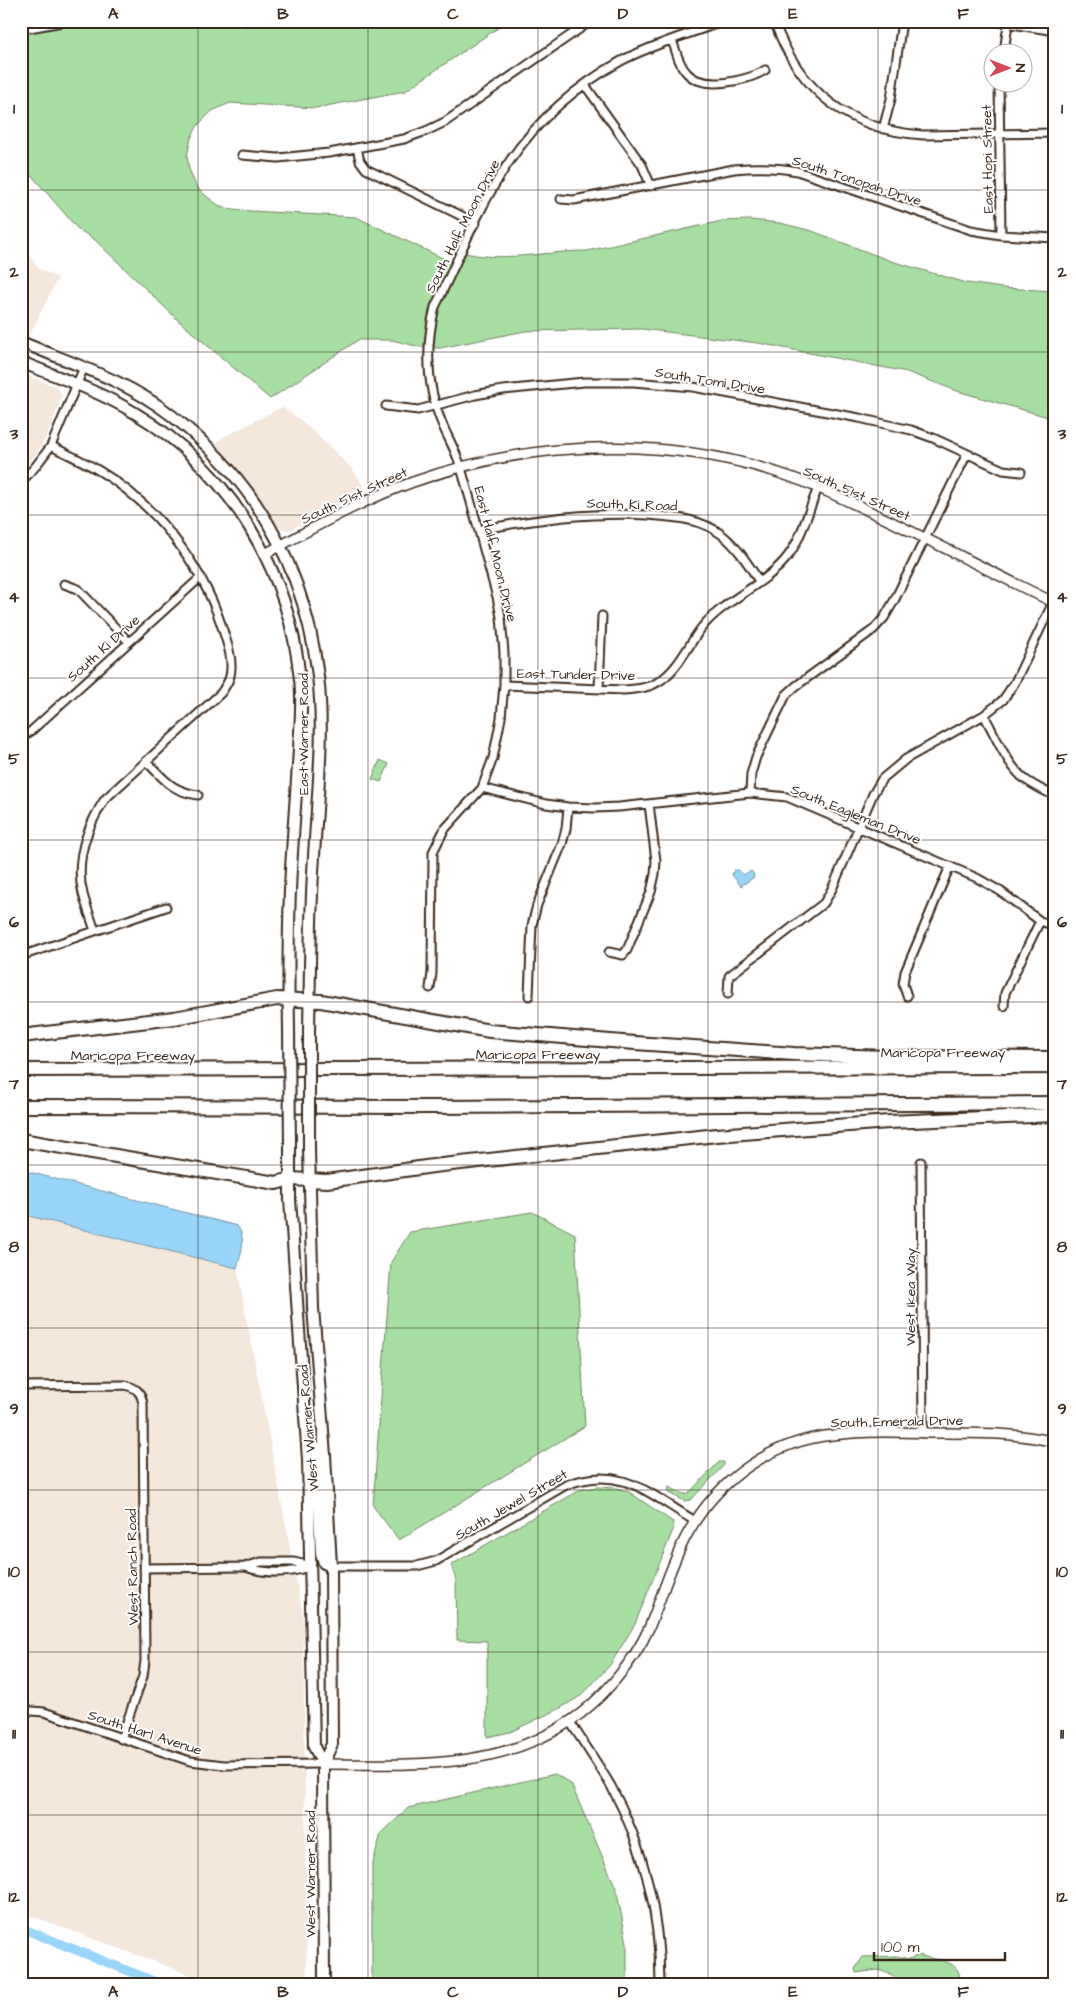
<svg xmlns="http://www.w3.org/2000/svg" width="1076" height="2005" viewBox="0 0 1076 2005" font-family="'Architects Daughter',sans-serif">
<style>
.built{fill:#f4e7dc}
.green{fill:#a7dea2;stroke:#718460}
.water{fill:#99d5f9;stroke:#7391a1}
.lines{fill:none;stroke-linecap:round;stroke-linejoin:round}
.canal{stroke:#99d5f9;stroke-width:9}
.minor-casing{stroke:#3b2a1e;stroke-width:11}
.tertiary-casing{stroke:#3b2a1e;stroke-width:12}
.secondary-casing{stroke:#3b2a1e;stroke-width:14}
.motorway-casing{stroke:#3b2a1e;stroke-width:16}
.minor{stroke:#fff;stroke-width:7}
.tertiary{stroke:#fff;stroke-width:9}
.secondary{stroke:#fff;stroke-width:10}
.motorway{stroke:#fff;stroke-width:12}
.secondary-bridge-casing{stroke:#3b2a1e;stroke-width:14;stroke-linecap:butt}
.secondary-bridge{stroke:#fff;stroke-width:10}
.grid{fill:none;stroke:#3b2a1e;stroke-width:1;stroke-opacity:0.55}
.labels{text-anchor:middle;stroke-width:4;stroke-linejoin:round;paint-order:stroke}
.street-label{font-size:14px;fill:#3b2a1e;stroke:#fff}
.neatline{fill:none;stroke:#3b2a1e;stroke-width:2}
.grid-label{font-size:16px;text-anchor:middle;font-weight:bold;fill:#3b2a1e}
</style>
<rect width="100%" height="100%" fill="#fff"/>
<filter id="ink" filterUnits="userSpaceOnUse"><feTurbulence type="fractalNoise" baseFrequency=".02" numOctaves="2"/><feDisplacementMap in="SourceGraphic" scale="10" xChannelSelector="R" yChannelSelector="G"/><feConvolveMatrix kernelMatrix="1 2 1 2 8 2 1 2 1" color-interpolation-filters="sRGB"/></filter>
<g filter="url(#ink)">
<path class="built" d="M21,243L38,268L58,278L28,338L21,336Z
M21,373L57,387L62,396L49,432L37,453L21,472Z
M282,407L303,422L336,453L353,470L367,491L290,530L282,529L279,527L240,472L215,444L222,438Z
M21,1214L237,1268L303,1616L307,1984H215L21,1912Z"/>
<path class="green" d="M21,21H240L245,27L259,21H508L405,91L315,108L230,103L212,111L198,125L191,138L187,156L189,169L196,186L205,195L218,205L233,210L356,217L455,264L462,252C500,263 547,251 587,251L722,221L750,220L780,223L812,231L891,261L967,283L1002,288L1055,291V419L957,391L907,372L758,343L642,329L525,331L440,348L420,347L392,340H358L270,399L180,322L95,240L78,229L33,177L21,169Z
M380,760L389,764L381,782L372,779Z
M532,1212L575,1234L585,1426L399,1540L373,1506L391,1262L410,1232Z
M719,1462H724V1465L691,1500L684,1501L668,1492L669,1487L683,1494H688Z
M597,1487L616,1488L629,1492L673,1522V1530L635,1624L610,1665L582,1695L559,1709L510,1732L487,1737V1641L457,1640L456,1580L451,1565L580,1490Z
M555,1774L571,1784L616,1888L627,1943V1984H372V1866L381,1834L408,1808Z
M919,1955C934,1961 960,1958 960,1980L957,1984H903L888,1973L878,1970L856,1973L855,1969L863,1957L897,1956L909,1959Z"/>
<path class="water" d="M734,870H739L743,875L751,871L753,873L754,877L741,886L732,875Z
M21,1170L237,1226C247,1238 241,1254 237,1268L21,1214Z"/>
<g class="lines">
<path class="canal" d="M21,1928L161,1984"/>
<defs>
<path id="minor" d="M774,21C799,91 848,130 923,135L1055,133
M993,21L1055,31
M672,40C676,51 679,65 687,73C703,91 748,81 765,70
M1004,52L1008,24
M999,82L1001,235
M585,85L642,165L651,186
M883,129L891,99L902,21
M357,148L360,161L366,169L476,223
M242,155L278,158L329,153L404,139L426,131L445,122L591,21
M561,199L574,200L734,169C756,167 776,167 797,171L971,230L1001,235L1055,238
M386,406L418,410L475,395L503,390L584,382H634L693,387L859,418L911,430L933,438L1003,470L1021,472
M51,446C67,454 83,461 98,470C154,503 201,563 221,624C226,640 234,659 230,676C229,682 224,688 221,693L105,799C87,827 74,859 83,894C86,906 91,918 95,931
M21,482L35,467L51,446L84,367
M479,530C535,519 590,512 648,515C673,517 700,518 721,534C737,546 748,564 759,581
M64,584L78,589L129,642
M504,685L624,690C637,689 650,688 661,680C680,667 689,643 703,626C725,600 762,586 784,561C801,542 808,511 818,488
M599,689L602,616
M984,715C995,735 1005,760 1021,776C1031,785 1043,790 1055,796
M21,737L30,732L201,577
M146,761C165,780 171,791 198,795
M482,788L546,804L568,807L595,808L619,807L750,793L787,797L977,878L1000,891L1040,921L1055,926
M750,793L751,774L756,757L786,695L796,686L873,630L884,618L894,601L967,454
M609,952L623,955L627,950L651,892L655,874L656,861L649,804
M21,956L166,907
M430,988L432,973L433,852L444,830L482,788L493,758L501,718L504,685V653L501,617L497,597C485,554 474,511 461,468C457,453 449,440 443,426C426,387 425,348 435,307C459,258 479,206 509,162C537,120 578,85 621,61C653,44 690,34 724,21
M728,994L729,976L824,903L832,889L873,794L882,779L906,759L984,715L1003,700L1015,682L1055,598
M529,996L532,925L537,905L562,844L566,829L568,807
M907,996L903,984L905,972L950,866
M1004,1006L1005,993L1040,921
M921,1162L923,1433
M21,1386L125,1385C137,1388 141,1392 143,1404L145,1661L143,1676L121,1739
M331,1566H417L436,1561L566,1485C622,1464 649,1494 695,1521
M245,1567C266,1574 291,1574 311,1566
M145,1568L244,1567L261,1562H294L311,1566
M21,1710L44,1712L190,1761L224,1765L323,1764
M570,1722C584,1743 598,1764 611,1786C644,1847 660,1915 660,1984"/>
<path id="tertiary" d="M265,554C313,528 362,500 413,482C542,436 692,434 819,488C899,523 976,565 1055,603
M323,1764C407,1764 496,1771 569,1722C601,1701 634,1662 649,1628C662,1597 671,1563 688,1533C718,1480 771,1441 833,1435C865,1431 899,1432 931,1433C973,1433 1014,1432 1055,1442"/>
<path id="secondary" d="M21,28L59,21
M21,342C73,364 126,380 171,415C257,481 305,569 318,676C325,734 317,798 314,856C310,914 310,973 309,1031
M21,362C60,378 99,391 135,413C230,470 290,571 300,680C303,703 300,726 299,749C297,783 294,818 292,853C288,912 288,971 289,1030
M290,1148V1199L308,1460L314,1747L323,1764
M309,1149L313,1308L325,1455L331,1566L332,1744L323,1764L324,1984
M307,1441L315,1447L317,1460L321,1553L324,1563L331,1566"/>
<path id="motorway" d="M21,1036L174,1018L277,999L321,1001L490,1031L635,1043L794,1054L888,1057L1055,1058
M21,1070L1055,1067
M21,1106L431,1107L1055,1103
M21,1140L276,1183L291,1179L327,1181L433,1166L717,1135L889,1122L1055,1115"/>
</defs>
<use href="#minor" class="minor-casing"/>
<use href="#tertiary" class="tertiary-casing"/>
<use href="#secondary" class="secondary-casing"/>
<use href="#motorway" class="motorway-casing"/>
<use href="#minor" class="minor"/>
<use href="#tertiary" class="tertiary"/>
<use href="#secondary" class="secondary"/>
<use href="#motorway" class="motorway"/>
<defs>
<path id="secondary-bridge" d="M289,1030L290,1148
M309,1031V1149"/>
</defs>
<use href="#secondary-bridge" class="secondary-bridge-casing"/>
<use href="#secondary-bridge" class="secondary-bridge"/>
</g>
</g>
<path class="grid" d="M198,21V1984M368,21V1984M538,21V1984M708,21V1984M878,21V1984M21,190H1055M21,352H1055M21,515H1055M21,678H1055M21,840H1055M21,1002H1055M21,1165H1055M21,1328H1055M21,1490H1055M21,1652H1055M21,1815H1055"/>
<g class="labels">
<g class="street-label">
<text transform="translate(987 159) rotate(-91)" y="5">East Hopi Street</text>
<text transform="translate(857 180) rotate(18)" y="5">South Tonopah Drive</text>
<text transform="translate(462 226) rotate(-63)" y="5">South Half Moon Drive</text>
<text transform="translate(710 380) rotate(9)" y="5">South Tomi Drive</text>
<text transform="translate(857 493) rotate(24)" y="5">South 51st Street</text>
<text transform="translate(354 495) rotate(-25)" y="5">South 51st Street</text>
<text transform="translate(632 504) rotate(2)" y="5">South Ki Road</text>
<text transform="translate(496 554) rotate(76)" y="5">East Half Moon Drive</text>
<text transform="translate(103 648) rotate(-42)" y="5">South Ki Drive</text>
<text transform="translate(576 674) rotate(1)" y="5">East Tunder Drive</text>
<text transform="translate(303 734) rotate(-90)" y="5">East Warner Road</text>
<text transform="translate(856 814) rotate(22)" y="5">South Eagleman Drive</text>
<text x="943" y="1057">Maricopa Freeway</text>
<text x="538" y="1059">Maricopa Freeway</text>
<text x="133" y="1060">Maricopa Freeway</text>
<text transform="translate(910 1297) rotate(-90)" y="5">West Ikea Way</text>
<text transform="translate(897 1421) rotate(-1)" y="5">South Emerald Drive</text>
<text transform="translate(308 1428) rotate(-95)" y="5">West Warner Road</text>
<text transform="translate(511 1504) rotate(-30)" y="5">South Jewel Street</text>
<text transform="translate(132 1567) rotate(-91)" y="5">West Ranch Road</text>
<text transform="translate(145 1732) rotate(18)" y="5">South Harl Avenue</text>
<text transform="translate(310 1874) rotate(-90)" y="5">West Warner Road</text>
</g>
</g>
<rect width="1076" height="2005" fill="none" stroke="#fff" stroke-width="55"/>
<g transform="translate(1008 68) rotate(90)"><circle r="24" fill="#ffffff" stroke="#b1aaa5"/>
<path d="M0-4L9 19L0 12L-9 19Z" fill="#d1495b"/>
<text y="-8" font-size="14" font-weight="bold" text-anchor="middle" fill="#3b2a1e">N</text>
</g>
<path d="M874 1952v8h131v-8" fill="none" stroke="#3b2a1e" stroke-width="2.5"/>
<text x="881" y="1952" font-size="15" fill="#3b2a1e" stroke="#ffffff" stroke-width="4" paint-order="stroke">100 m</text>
<rect x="28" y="28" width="1020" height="1950" class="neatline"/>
<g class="grid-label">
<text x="113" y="19">A</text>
<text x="283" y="19">B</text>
<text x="453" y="19">C</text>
<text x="623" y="19">D</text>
<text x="793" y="19">E</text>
<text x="963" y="19">F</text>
<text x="14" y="114">1</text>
<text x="1062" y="114">1</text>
<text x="14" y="277">2</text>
<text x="1062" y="277">2</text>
<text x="14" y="439">3</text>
<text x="1062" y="439">3</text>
<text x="14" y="602">4</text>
<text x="1062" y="602">4</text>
<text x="14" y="764">5</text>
<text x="1062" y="764">5</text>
<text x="14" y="927">6</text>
<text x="1062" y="927">6</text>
<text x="14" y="1089">7</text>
<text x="1062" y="1089">7</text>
<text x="14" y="1252">8</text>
<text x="1062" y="1252">8</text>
<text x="14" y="1414">9</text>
<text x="1062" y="1414">9</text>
<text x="14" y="1577">10</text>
<text x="1062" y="1577">10</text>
<text x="14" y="1739">11</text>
<text x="1062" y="1739">11</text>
<text x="14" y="1902">12</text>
<text x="1062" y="1902">12</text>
<text x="113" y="1997">A</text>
<text x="283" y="1997">B</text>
<text x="453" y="1997">C</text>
<text x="623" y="1997">D</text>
<text x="793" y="1997">E</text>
<text x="963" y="1997">F</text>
</g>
</svg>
